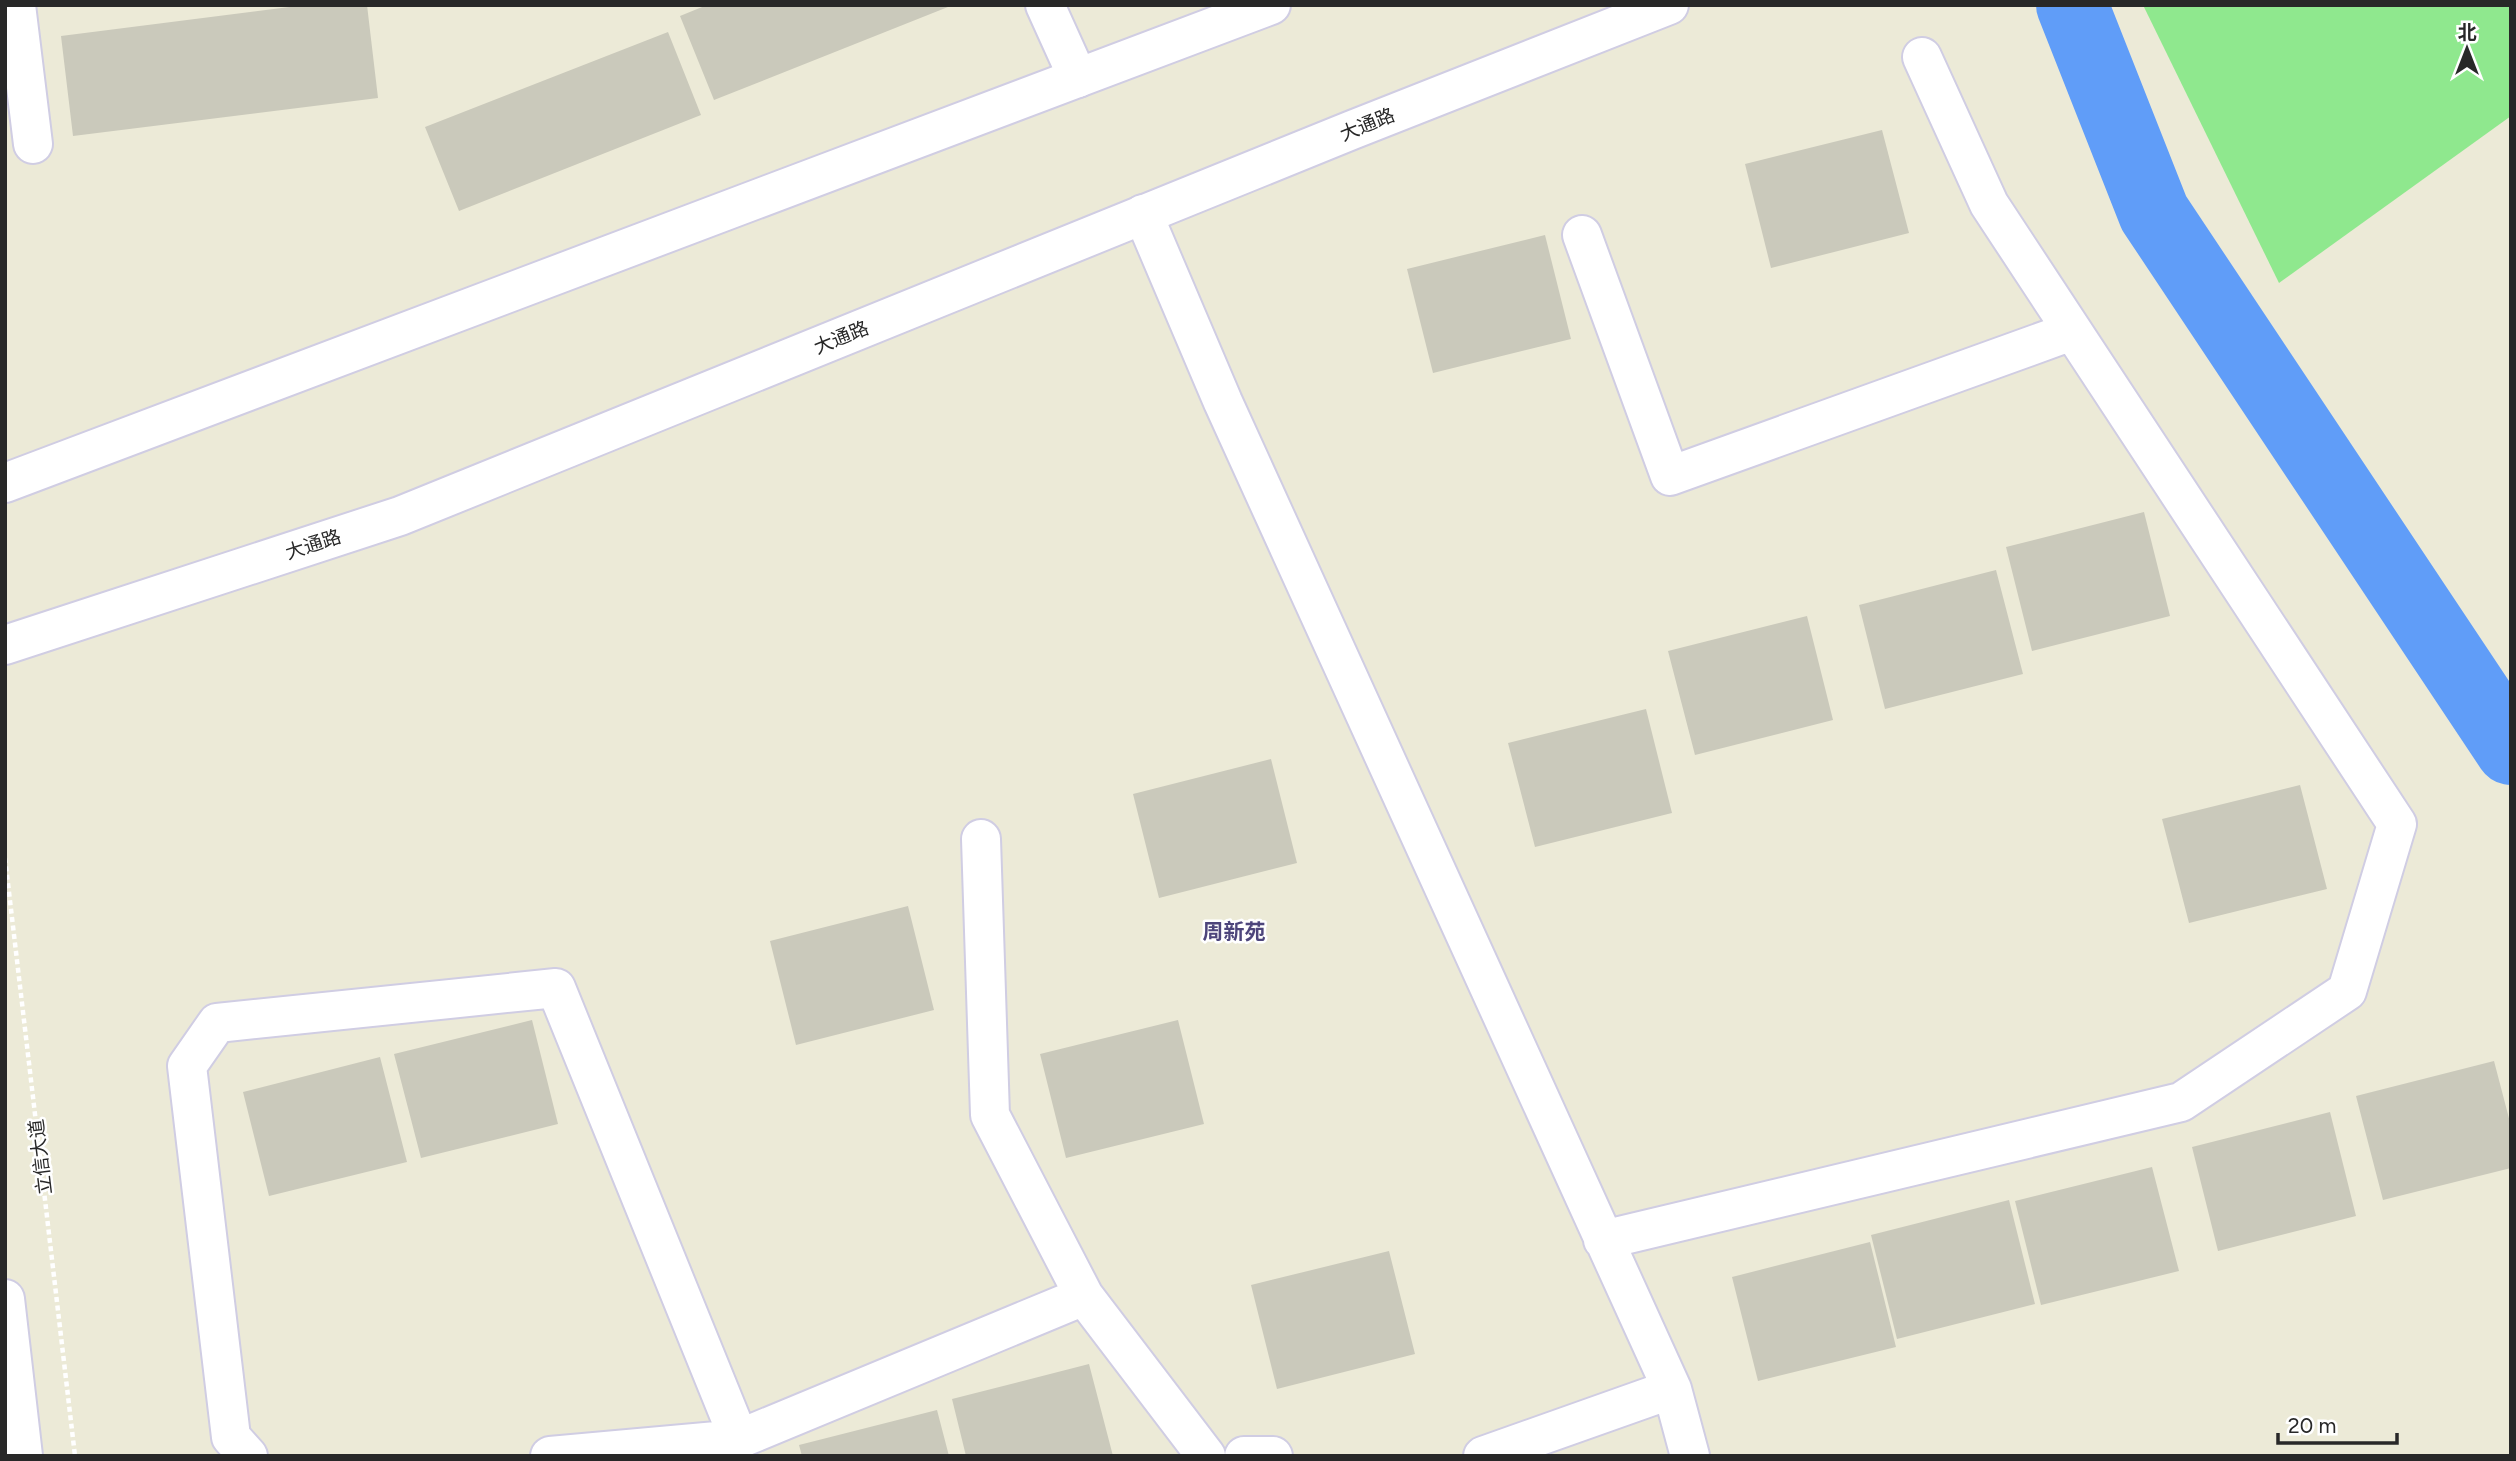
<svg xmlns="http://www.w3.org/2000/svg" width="2516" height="1461" viewBox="0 0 2516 1461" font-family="Figtree,'Noto Sans SC',sans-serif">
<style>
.green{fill:#8fe88e}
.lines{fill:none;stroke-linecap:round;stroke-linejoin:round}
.river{stroke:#609df8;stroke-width:72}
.building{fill:#cac9bb}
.minor-casing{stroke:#d0cde3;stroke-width:42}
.tertiary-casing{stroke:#d0cde3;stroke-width:42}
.path{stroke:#fff;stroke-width:4.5;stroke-dasharray:5 3.5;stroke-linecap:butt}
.minor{stroke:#fff;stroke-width:38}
.tertiary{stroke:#fff;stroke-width:38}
.labels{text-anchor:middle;stroke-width:5;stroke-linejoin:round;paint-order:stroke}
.street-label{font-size:19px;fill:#282828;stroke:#fff}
.neighbourhood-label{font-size:21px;font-weight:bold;fill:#4d457b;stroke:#fff}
</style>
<rect width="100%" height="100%" fill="#ecead7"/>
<path class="green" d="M2143,5H2511V116L2279,283Z"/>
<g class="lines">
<path class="river" d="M2072,5L2154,213L2511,749"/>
</g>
<path class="building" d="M305,5H367L378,98L73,136L61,36Z
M707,5H953L714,100L680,16Z
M668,32L701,115L459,211L425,127Z
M1882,130L1909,233L1771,268L1745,164Z
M1545,235L1571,339L1433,373L1407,269Z
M2144,512L2170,616L2032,651L2006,547Z
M1996,570L2023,674L1885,709L1859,605Z
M1807,616L1833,720L1695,755L1668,651Z
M1646,709L1672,813L1535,847L1508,743Z
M1271,759L1297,863L1159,898L1133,794Z
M2300,785L2327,889L2189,923L2162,819Z
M908,906L934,1010L796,1045L770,941Z
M532,1020L558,1124L421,1158L394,1054Z
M1178,1020L1204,1124L1066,1158L1040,1054Z
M380,1057L407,1162L269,1196L243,1092Z
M2494,1061L2511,1126V1168L2383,1200L2356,1096Z
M2330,1112L2356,1216L2218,1251L2192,1147Z
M2152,1167L2179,1271L2041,1305L2015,1201Z
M2009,1200L2035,1304L1897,1339L1871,1235Z
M1870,1242L1896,1347L1758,1381L1732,1277Z
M1389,1251L1415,1354L1277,1389L1251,1285Z
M1089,1364L1113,1456H966L952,1399Z
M937,1410L949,1456H802L799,1445Z"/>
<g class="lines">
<defs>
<path id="minor" d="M16,5L33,144
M1045,5L1078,78
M1143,214L1223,402L1672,1389L1483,1456
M1582,235L1670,476L2072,331
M981,839L990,1115L1084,1296L1206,1456
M1603,1240L2181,1102L2347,991L2397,824L1989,204L1922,57
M1672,1389L1690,1456
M248,1456L231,1437L187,1066L217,1023L556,988L739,1439
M550,1456L739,1439L1084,1296
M1244,1456H1273"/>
<path id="tertiary" d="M5,483L1271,5
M5,645L400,516L1352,130L1669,5
M5,1299L23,1456"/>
</defs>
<use href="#minor" class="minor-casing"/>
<use href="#tertiary" class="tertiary-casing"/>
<path class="path" d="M5,858L75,1456"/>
<use href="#minor" class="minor"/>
<use href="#tertiary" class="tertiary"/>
</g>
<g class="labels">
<g class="street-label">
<text transform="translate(1367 124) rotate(-22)" y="7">大通路</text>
<text transform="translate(841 337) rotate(-22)" y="7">大通路</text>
<text transform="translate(313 544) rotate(-18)" y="7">大通路</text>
<text transform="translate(40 1157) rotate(-97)" y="7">立信大道</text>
</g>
<g class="neighbourhood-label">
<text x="1234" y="939">周新苑</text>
</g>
</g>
<rect width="2516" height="1461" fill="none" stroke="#282828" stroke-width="14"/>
<g transform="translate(2467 49)" stroke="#ffffff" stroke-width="5" paint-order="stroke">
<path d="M0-5L12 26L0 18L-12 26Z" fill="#282828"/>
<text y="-10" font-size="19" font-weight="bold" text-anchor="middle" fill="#282828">北</text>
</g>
<path d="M2278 1433v10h119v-10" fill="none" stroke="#282828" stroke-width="3.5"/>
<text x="2288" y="1433" font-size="21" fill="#282828" stroke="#ffffff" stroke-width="5" paint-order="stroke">20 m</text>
</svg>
